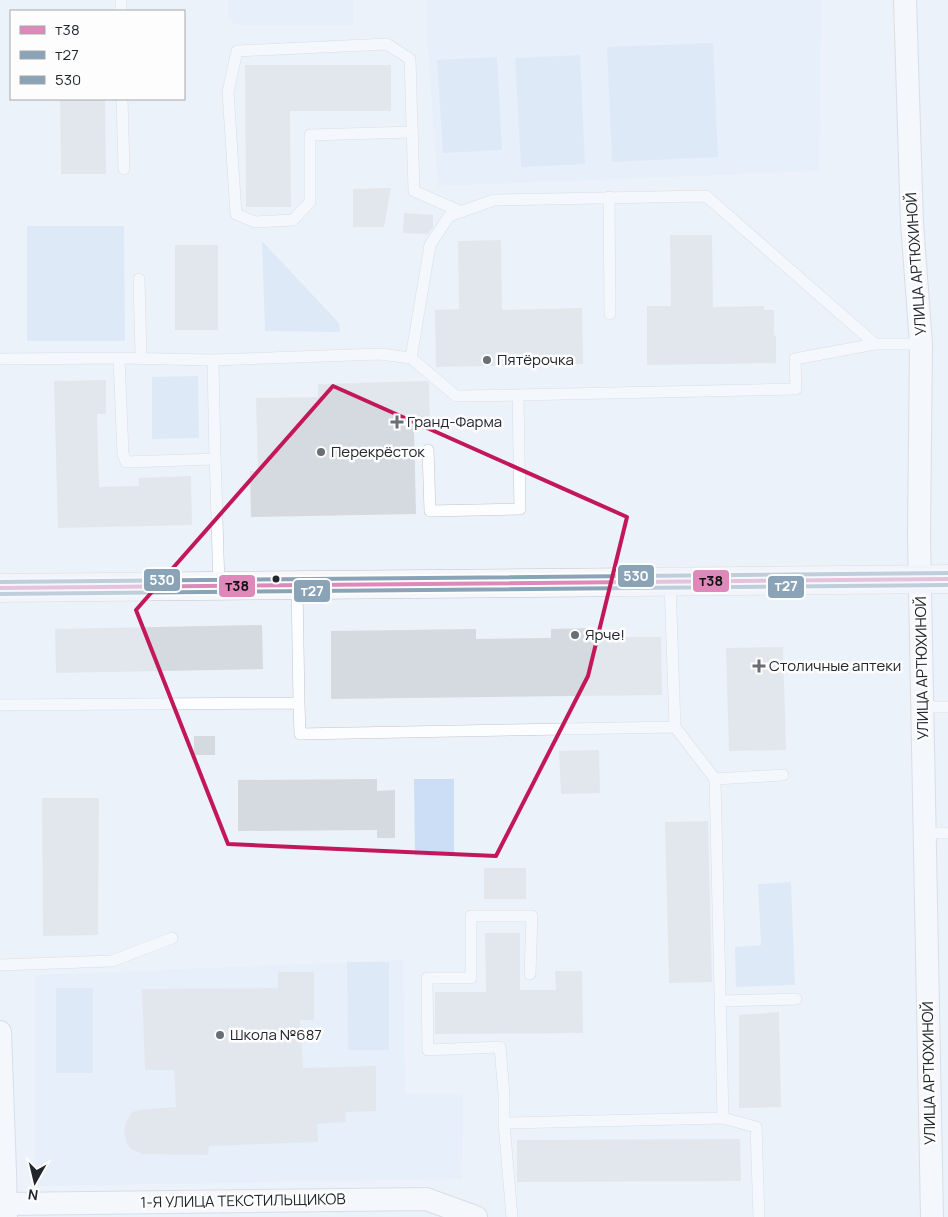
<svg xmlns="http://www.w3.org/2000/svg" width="948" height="1217" viewBox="0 0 948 1217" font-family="Manrope,sans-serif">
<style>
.built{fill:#dfebfb}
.green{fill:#ccdef5}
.building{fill:#d4dae0}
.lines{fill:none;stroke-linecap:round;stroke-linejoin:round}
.lane-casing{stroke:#c1c6cc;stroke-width:12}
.street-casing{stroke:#c1c6cc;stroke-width:24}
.secondary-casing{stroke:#c1c6cc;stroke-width:29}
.lane{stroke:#fcfdfe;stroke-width:11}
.street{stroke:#fcfdfe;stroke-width:22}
.secondary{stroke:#f5f7fa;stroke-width:28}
.bus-1-casing{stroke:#fdfdfd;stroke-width:8}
.bus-2-casing{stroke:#fdfdfd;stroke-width:8}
.bus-3-casing{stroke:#fdfdfd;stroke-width:8}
.bus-1{stroke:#de89b9;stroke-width:4}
.bus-2{stroke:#8aa3b6;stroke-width:4}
.bus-3{stroke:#8aa3b6;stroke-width:4}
.marked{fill:none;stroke:#c2185b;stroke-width:4;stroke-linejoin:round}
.poi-dot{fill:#696d74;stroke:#fdfdfd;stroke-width:2}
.bus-dot{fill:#22262d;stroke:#fdfdfd;stroke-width:2}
.labels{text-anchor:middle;stroke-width:5;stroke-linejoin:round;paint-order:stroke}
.street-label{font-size:15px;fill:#22262d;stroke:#fdfdfd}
.poi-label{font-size:15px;fill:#22262d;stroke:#fdfdfd;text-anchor:start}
.line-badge{stroke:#fdfdfd;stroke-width:2}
.badge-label{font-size:14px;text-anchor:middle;font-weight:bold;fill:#fff}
.pale-badge-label{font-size:14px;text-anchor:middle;font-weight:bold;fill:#111}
</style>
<rect width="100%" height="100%" fill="#ecf2f9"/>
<path class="built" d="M228,0H353V25H236L228,18Z
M427,0H821L819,171L438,186L427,40Z
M403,960L405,1094H463L462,1179L35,1186V975Z"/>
<path class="green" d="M713,43L718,157L612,162L607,47Z
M580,55L585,164L521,167L515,58Z
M497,57L502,150L443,153L437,60Z
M27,226H124L125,341H27Z
M262,241L339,323L340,332L265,331Z
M198,376L199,438L152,439V377Z
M414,779H454V856H415Z
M791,882L795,985L736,987L735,947L761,945L758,884Z
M347,962H389V1050H348Z
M56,988H93V1073H56Z"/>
<path class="building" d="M245,65H391V111H290L291,207H246Z
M60,99H105L106,174H61Z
M391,188L384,227H353V189Z
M404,213L433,215V227L428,234L403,233Z
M670,235H712L713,307L764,306V310H774V336L776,335V363L647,365V306H671Z
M501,240L502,310L582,308L583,364L436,367L435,310L459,309L458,241Z
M175,245H218V330H175Z
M106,380V414H97L99,487L139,486L138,478L191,476L192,525L58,528L54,381Z
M427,381L429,383L430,429H414L416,514L251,517L250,471H258L256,398L318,397V384Z
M262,625L263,669L56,673L55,629Z
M589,628V637H661L662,695L331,699V631L476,629V639L551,638V629Z
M783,647L786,750L729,751L726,648Z
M194,736H215V755H194Z
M599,750L600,793L561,794L559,751Z
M377,779V791L395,790V838H377V830L238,831V780Z
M42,798H99L98,935L43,936Z
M708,821L712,982L669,983L665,822Z
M484,868H526V899H484Z
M485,933H520V990H556L555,971H582L583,1033L435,1034V992H486Z
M278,972H314V1020H300L303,1068L376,1066V1111L345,1112L346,1122L317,1124L318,1142L209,1146L208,1155L142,1154L131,1149L127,1144L124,1132L125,1125L131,1113L135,1111L141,1110L176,1107L174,1070H145L142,989L278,988Z
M779,1012L781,1107L739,1108V1015Z
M740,1139L741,1181L517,1182V1140Z"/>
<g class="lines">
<defs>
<path id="lane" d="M121,0V11
M122,99L124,169
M413,132L310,135V202L293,220L255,222L236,214L228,92L237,51L387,44L410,59L414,191L462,212
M609,197L610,314
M139,279L141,358
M411,358L456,396L518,395
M0,359L119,358L213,360L215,459L126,462L123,454L119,358
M213,360L380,354L411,358L430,245L449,216L494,200L706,196L875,344H921
M428,450L430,511L520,509L518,395L796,389L795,359L875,344
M215,453L219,586
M299,703L300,734L675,727L670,582
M0,705L299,703L297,585
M923,707H948
M675,727L715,779L723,1118L756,1127L759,1217
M715,779L783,775
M926,833H948
M0,965L112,961L172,938
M720,1001L796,999
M504,1123V1094L500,1047L428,1050L427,978H471V916H532L530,974
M512,1217L504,1123L723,1118"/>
<path id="street" d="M905,0L912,223L921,344L919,536L932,1217
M0,1032L5,1172L6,1217
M6,1204L426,1199L476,1217"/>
<path id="secondary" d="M0,588L948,579"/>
</defs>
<use href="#lane" class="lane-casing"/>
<use href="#street" class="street-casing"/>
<use href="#secondary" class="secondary-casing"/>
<use href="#lane" class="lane"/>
<use href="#street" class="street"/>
<use href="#secondary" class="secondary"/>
<defs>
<path id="bus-1" d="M0,588L948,579"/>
<path id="bus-2" d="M0,594L948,585"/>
<path id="bus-3" d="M0,582L948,573"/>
</defs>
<use href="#bus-1" class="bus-1-casing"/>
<use href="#bus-2" class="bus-2-casing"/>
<use href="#bus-3" class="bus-3-casing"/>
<use href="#bus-1" class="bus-1"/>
<use href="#bus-2" class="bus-2"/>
<use href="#bus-3" class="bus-3"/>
</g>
<path d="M0 0H948V1217H0ZM333,386L627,517L588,676L496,856L228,844L136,610Z" fill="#ecf2f9" fill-opacity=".55" fill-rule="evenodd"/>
<path class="marked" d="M333,386L627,517L588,676L496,856L228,844L136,610Z"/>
<g class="poi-dot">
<circle cx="487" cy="360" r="5"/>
<path d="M394.5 414.5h5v5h5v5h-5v5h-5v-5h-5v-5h5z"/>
<circle cx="321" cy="452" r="5"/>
<circle cx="575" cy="635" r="5"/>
<path d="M756.5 658.5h5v5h5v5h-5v5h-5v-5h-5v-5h5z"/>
<circle cx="220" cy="1035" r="5"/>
</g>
<circle class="bus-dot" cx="276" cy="579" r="4.5"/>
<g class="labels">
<g class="street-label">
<text transform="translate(916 264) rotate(-94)" y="5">УЛИЦА АРТЮХИНОЙ</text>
<text transform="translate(922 668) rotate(-91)" y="5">УЛИЦА АРТЮХИНОЙ</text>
<text transform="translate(929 1073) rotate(-91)" y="5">УЛИЦА АРТЮХИНОЙ</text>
<text transform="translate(243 1201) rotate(-1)" y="5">1-Я УЛИЦА ТЕКСТИЛЬЩИКОВ</text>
</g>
<g class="poi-label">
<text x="497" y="365">Пятёрочка</text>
<text x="407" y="427">Гранд-Фарма</text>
<text x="331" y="457">Перекрёсток</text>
<text x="585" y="640">Ярче!</text>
<text x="769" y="671">Столичные аптеки</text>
<text x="230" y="1040">Школа №687</text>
</g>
</g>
<g class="line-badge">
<rect x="617" y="564" width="38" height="24" rx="5" fill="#8aa3b6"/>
<rect x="143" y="568" width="38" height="24" rx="5" fill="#8aa3b6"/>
<rect x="692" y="569" width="38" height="24" rx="5" fill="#de89b9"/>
<rect x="218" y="574" width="38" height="24" rx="5" fill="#de89b9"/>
<rect x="767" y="575" width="38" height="24" rx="5" fill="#8aa3b6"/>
<rect x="293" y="579" width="38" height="24" rx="5" fill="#8aa3b6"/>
</g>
<g class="badge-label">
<text x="636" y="581">530</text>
<text x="162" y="585">530</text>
<text x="786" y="591">т27</text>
<text x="312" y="596">т27</text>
</g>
<g class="pale-badge-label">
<text x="711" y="586">т38</text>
<text x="237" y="591">т38</text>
</g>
<rect x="10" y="10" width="175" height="90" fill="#fdfdfd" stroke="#a5a7aa"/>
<rect x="20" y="26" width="25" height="8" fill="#de89b9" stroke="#a5a7aa"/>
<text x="55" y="35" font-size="15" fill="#22262d">т38</text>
<rect x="20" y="51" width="25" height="8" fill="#8aa3b6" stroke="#a5a7aa"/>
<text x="55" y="60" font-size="15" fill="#22262d">т27</text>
<rect x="20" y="76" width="25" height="8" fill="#8aa3b6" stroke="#a5a7aa"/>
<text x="55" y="85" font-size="15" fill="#22262d">530</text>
<g transform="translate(35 1182) rotate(188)" stroke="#fdfdfd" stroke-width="4" paint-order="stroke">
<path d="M0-4L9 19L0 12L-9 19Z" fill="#22262d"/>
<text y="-8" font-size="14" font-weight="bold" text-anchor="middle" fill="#22262d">N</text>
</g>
</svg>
